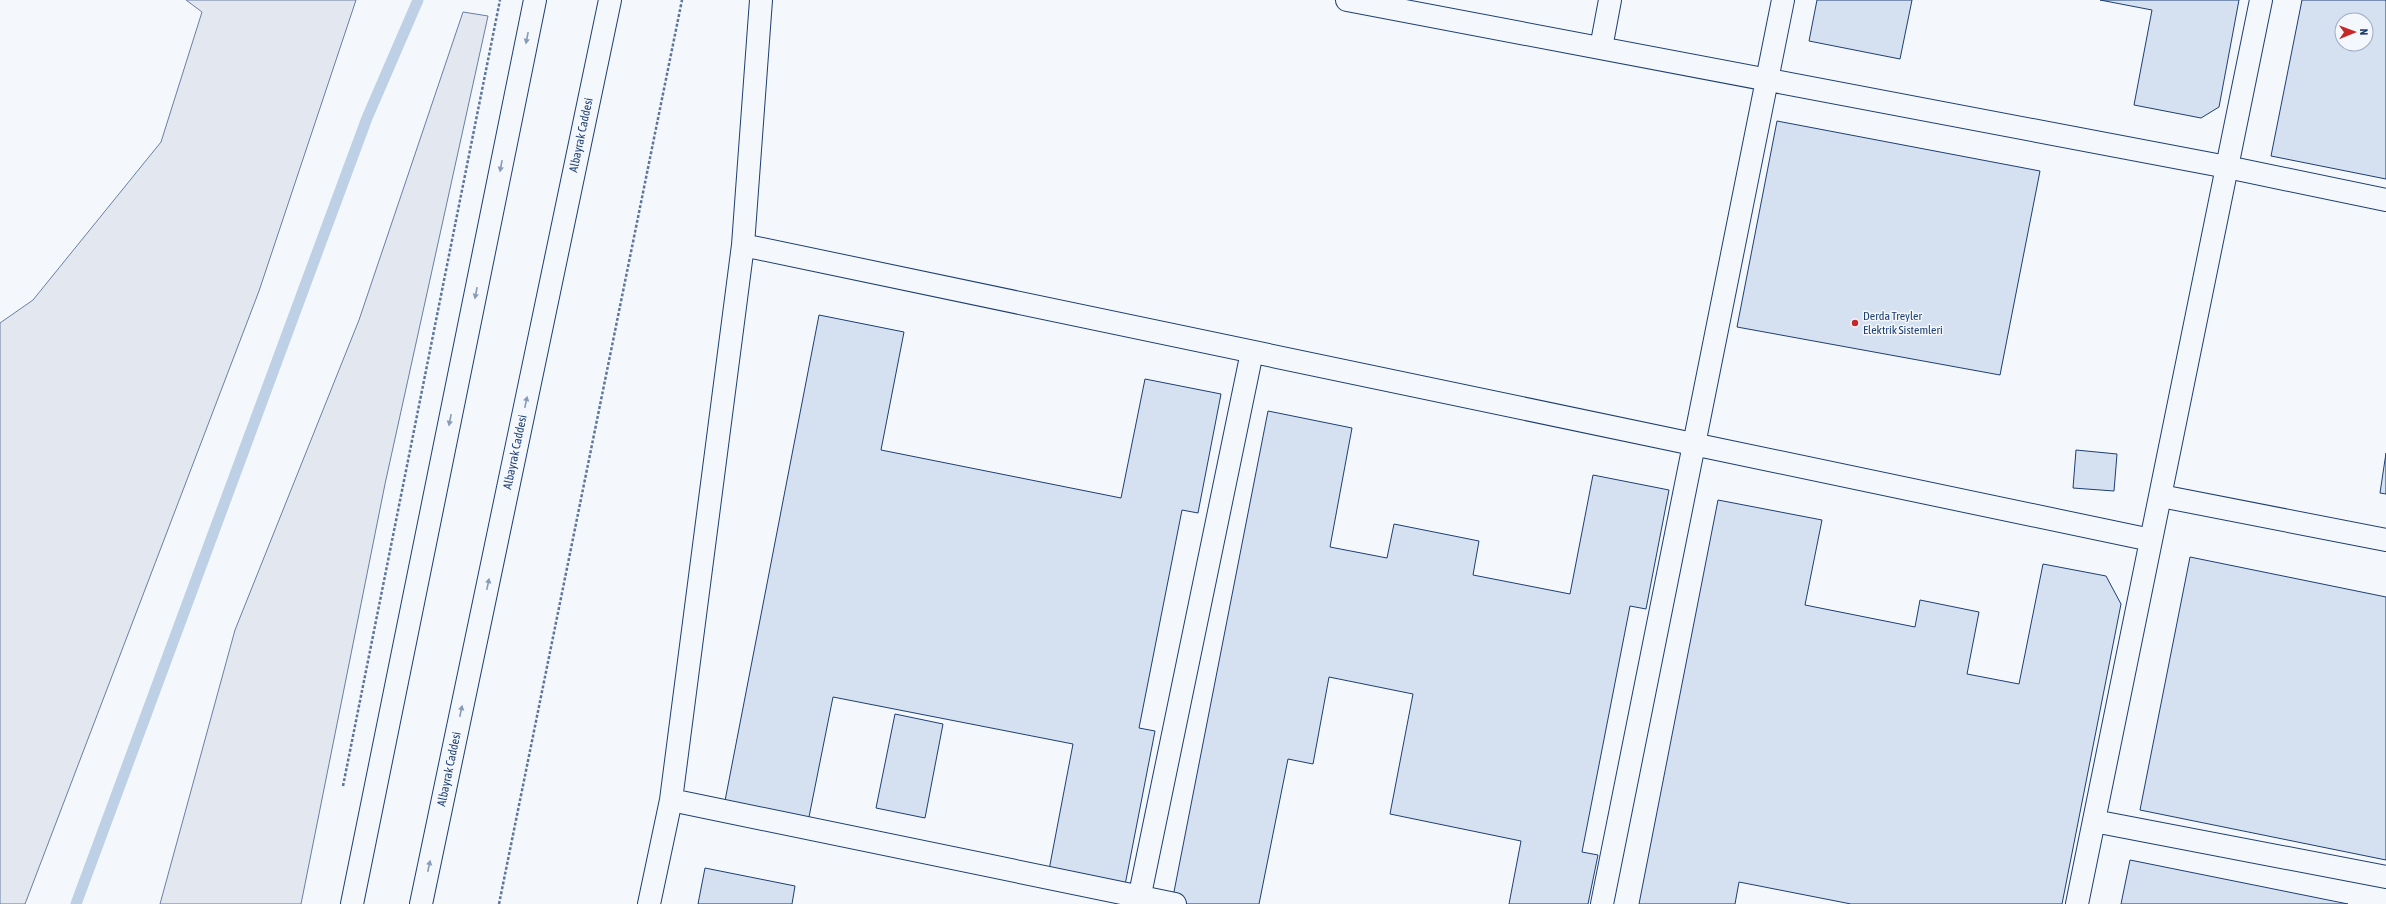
<svg xmlns="http://www.w3.org/2000/svg" width="2386" height="904" viewBox="0 0 2386 904" font-family="'Asap Condensed',sans-serif">
<style>
.parking{fill:#e3e8f0;stroke:#687fa3}
.lines{fill:none;stroke-linecap:round;stroke-linejoin:round}
.stream{stroke:#bed0e5;stroke-width:11}
.building{fill:#d5e0f0;stroke:#1d3f73;fill-rule:evenodd}
.minor-casing{stroke:#1d3f73;stroke-width:24}
.major-casing{stroke:#1d3f73;stroke-width:24}
.path{stroke:#5e769c;stroke-width:2.5;stroke-dasharray:3 2;stroke-linecap:butt}
.minor{stroke:#f4f7fb;stroke-width:22}
.major{stroke:#f4f7fb;stroke-width:22}
.oneway{fill:#889bb7}
.poi-dot{fill:#c62828;stroke:#f4f7fb;stroke-width:1.5}
.labels{text-anchor:middle;stroke-width:3;stroke-linejoin:round;paint-order:stroke}
.street-label{font-size:12px;fill:#1d3f73;stroke:#f4f7fb}
.poi-label{font-size:12px;fill:#1d3f73;stroke:#f4f7fb;text-anchor:start}
</style>
<rect width="100%" height="100%" fill="#f4f7fb"/>
<path class="parking" d="M186,0H356L259,291L25,904H0V323L33,300L161,142L202,12Z
M463,12L488,16L385,484L301,904H160L235,630L359,320Z"/>
<g class="lines">
<path class="stream" d="M76,904L367,118L418,0"/>
</g>
<path class="building" d="M1817,0H1912L1900,59L1809,41Z
M2100,0H2239L2219,107L2201,118L2134,105L2152,10Z
M2302,0H2386V179L2271,156ZM2342,20H2366V44H2342Z
M1777,121L2040,171L2000,375L1737,327Z
M819,315L904,332L881,450L1121,498L1145,379L1221,394L1198,513L1182,510L1139,728L1155,731L1125,885L1049,870L1073,744L833,697L808,822L724,806Z
M1268,411L1352,428L1330,547L1387,558L1394,524L1479,541L1473,575L1570,594L1593,475L1669,490L1646,609L1630,606L1582,852L1598,855L1588,904H1509L1521,841L1390,814L1413,694L1329,677L1313,764L1288,759L1259,904H1183L1172,902Z
M2076,450L2117,454L2114,491L2073,488Z
M2386,453V494L2380,493Z
M1718,500L1822,520L1805,605L1915,627L1920,600L1979,612L1967,674L2019,684L2043,564L2106,576L2121,604L2062,904H1851L1739,882L1735,904H1639Z
M2190,557L2386,597V860L2140,810Z
M895,714L943,724L925,818L876,808Z
M2130,860L2348,904H2121Z
M705,868L795,886L792,904H698Z"/>
<g class="lines">
<defs>
<path id="minor" d="M1347,0L2227,167L2386,200
M1601,48L1610,0
M743,245L2151,540
M2161,496L2386,540
M671,800L1175,904
M2094,821L2386,877
M649,904L671,800L743,245L761,0
M1138,904L1252,352
M1602,904L1783,0
M2077,904L2261,0"/>
<path id="major" d="M352,904L535,0
M421,904L610,0"/>
</defs>
<use href="#minor" class="minor-casing"/>
<use href="#major" class="major-casing"/>
<path class="path" d="M343,786L500,0
M499,904L682,0"/>
<use href="#minor" class="minor"/>
<use href="#major" class="major"/>
</g>
<defs><path id="oneway-solid" d="M-6-.8H1V-3.2L6.5 0L1 3.2V.8H-6Z"/></defs>
<g class="oneway">
<use href="#oneway-solid" transform="translate(527 38) rotate(101)"/>
<use href="#oneway-solid" transform="translate(501 166) rotate(101)"/>
<use href="#oneway-solid" transform="translate(476 293) rotate(101)"/>
<use href="#oneway-solid" transform="translate(526 402) rotate(-78)"/>
<use href="#oneway-solid" transform="translate(450 420) rotate(101)"/>
<use href="#oneway-solid" transform="translate(488 584) rotate(-78)"/>
<use href="#oneway-solid" transform="translate(461 711) rotate(-78)"/>
<use href="#oneway-solid" transform="translate(429 866) rotate(-78)"/>
</g>
<circle class="poi-dot" cx="1855" cy="323" r="4"/>
<g class="labels">
<g class="street-label">
<text transform="translate(581 135) rotate(-78)" y="4">Albayrak Caddesi</text>
<text transform="translate(515 452) rotate(-78)" y="4">Albayrak Caddesi</text>
<text transform="translate(449 769) rotate(-78)" y="4">Albayrak Caddesi</text>
</g>
<g class="poi-label">
<text x="1863" y="320">Derda Treyler<tspan x="1863" dy="14">Elektrik Sistemleri</tspan></text>
</g>
</g>
<g transform="translate(2354 32) rotate(89)"><circle r="19" fill="#f4f7fb" stroke="#9eadc5"/>
<path d="M0-3L7 15L0 10L-7 15Z" fill="#c62828"/>
<text y="-6" font-size="11" font-weight="bold" text-anchor="middle" fill="#1d3f73">N</text>
</g>
</svg>
